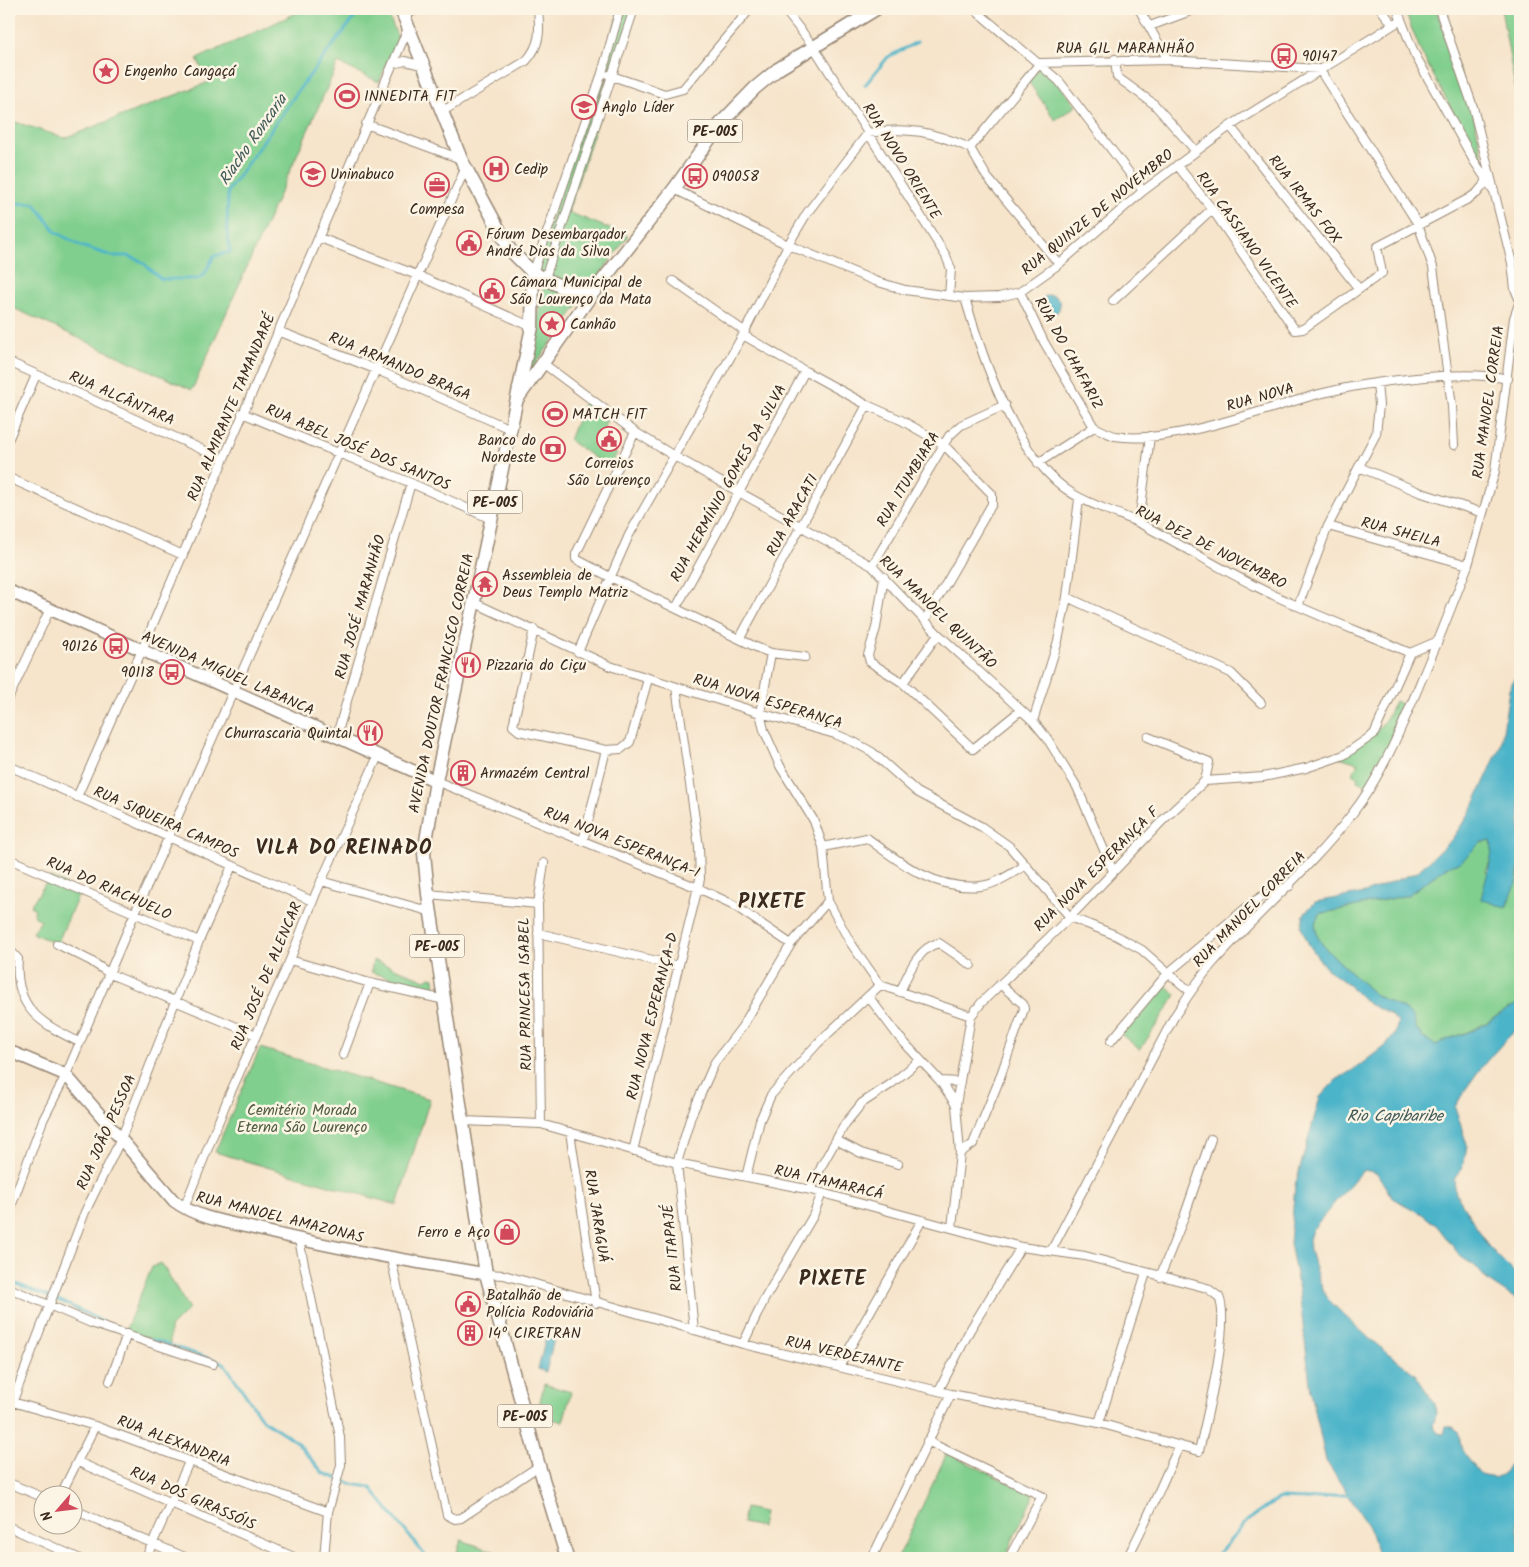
<svg xmlns="http://www.w3.org/2000/svg" width="1529" height="1567" viewBox="0 0 1529 1567" font-family="Kalam,sans-serif">
<style>
.green{fill:#81cf8e;stroke:#5e7c56}
.water{fill:#4bb4c9;stroke:#436f74}
.lines{fill:none;stroke-linecap:round;stroke-linejoin:round}
.stream{stroke:#4bb4c9;stroke-width:3}
.street-casing{stroke:#988774;stroke-width:10}
.secondary-casing{stroke:#988774;stroke-width:14}
.primary-casing{stroke:#988774;stroke-width:15}
.street{stroke:#fff;stroke-width:8}
.secondary{stroke:#fff;stroke-width:11}
.primary{stroke:#fff;stroke-width:12}
.labels{text-anchor:middle;stroke-width:5;stroke-linejoin:round;paint-order:stroke}
.shield{fill:#fcf5e5;stroke:#75675a;stroke-width:1}
.shield-label{font-size:14px;font-weight:bold;fill:#3b2a1e}
.street-label{font-size:15px;fill:#3b2a1e;stroke:#fcf5e5}
.poi-label{font-size:15px;fill:#3b2a1e;stroke:#fcf5e5;text-anchor:start}
.park-label{font-size:15px;fill:#505c40;stroke:#fcf5e5}
.water-label{font-size:16px;font-style:italic;fill:#415a5a;stroke:#fcf5e5}
.district-label{font-size:20px;font-weight:bold;letter-spacing:1px;fill:#3b2a1e;stroke:#fcf5e5}
</style>
<rect width="100%" height="100%" fill="#fcf5e5"/>
<filter id="ink" filterUnits="userSpaceOnUse"><feTurbulence type="fractalNoise" baseFrequency=".02" numOctaves="2"/><feDisplacementMap in="SourceGraphic" scale="10" xChannelSelector="R" yChannelSelector="G"/><feConvolveMatrix kernelMatrix="1 2 1 2 8 2 1 2 1" color-interpolation-filters="sRGB"/></filter>
<filter id="wash" filterUnits="userSpaceOnUse"><feTurbulence type="fractalNoise" baseFrequency=".0096" numOctaves="4" result="noise"/><feDisplacementMap in="SourceGraphic" scale="20" xChannelSelector="R" yChannelSelector="G"/><feGaussianBlur stdDeviation="1.12" result="paint"/><feColorMatrix in="noise" values="0 0 0 0 0 0 0 0 0 0 0 0 0 0 0 0 0 1.4 0 .05"/><feComposite in="paint" operator="in"/></filter>
<g filter="url(#wash)">
<rect width="100%" height="100%" fill="#f6e4cb"/>
<path class="green" d="M305,9H386L398,38L379,82L338,63L192,390L9,306V120L65,138L209,82L197,59Z
M620,9H634L568,212L628,236L529,373H526L545,279L533,273Z
M1404,9H1436L1471,103L1485,169L1476,155L1421,52Z
M1501,9H1520V114Z
M1043,63L1076,106L1055,120L1028,81Z
M584,402L608,419L604,426L606,428L597,441L614,453H617L609,468L569,440Z
M1395,701L1407,707L1369,787L1357,781L1358,777L1353,774L1358,763L1336,756C1368,739 1380,735 1395,701Z
M1491,841L1494,851L1486,872L1515,887L1520,864V1003C1503,1010 1492,1021 1476,1028C1463,1035 1449,1037 1436,1045L1423,1038L1416,1028L1413,1017L1402,1008L1375,995L1325,948L1317,936L1315,923L1319,914L1408,895L1445,868L1461,862L1481,842Z
M50,877L80,892L57,944L32,933L41,921L33,915L35,909L30,906Z
M373,960L426,980L430,977L434,978L435,987L427,990L371,972Z
M1162,982L1176,995L1140,1050L1121,1034Z
M260,1048L430,1099L397,1205L215,1152Z
M161,1263L189,1309L170,1328V1345L125,1331L152,1267Z
M544,1384L571,1392L563,1422L537,1415Z
M947,1453L1034,1495L1004,1558H898Z
M745,1508L764,1512L761,1527L742,1523Z
M461,1540L504,1555L503,1558H455Z"/>
<path class="water" d="M1040 305a10 10 0 1 1 20 0a10 10 0 1 1-20 0Z
M1520,666V864L1515,887L1506,908L1481,899C1484,884 1495,853 1491,841L1481,842L1461,862L1445,868L1408,895L1319,914L1315,923L1317,936L1325,948L1375,995L1402,1008L1413,1017L1416,1028L1423,1038L1436,1045C1449,1037 1463,1035 1476,1029C1492,1021 1503,1010 1520,1003V1026C1494,1051 1473,1075 1455,1107L1467,1145L1464,1163L1454,1180L1456,1194L1489,1247L1520,1278V1302L1487,1280L1475,1266L1461,1257L1437,1226L1422,1214L1392,1198L1377,1173L1364,1170L1358,1175L1312,1230L1308,1243L1317,1275L1326,1297L1345,1316L1371,1340L1415,1374L1435,1404L1436,1415L1433,1426L1438,1433L1444,1434L1446,1427H1453L1458,1431L1462,1451L1481,1475L1494,1478L1503,1474L1520,1445V1495L1517,1515L1520,1558H1379L1369,1527L1326,1461L1311,1392L1299,1290L1290,1243L1295,1186L1320,1097L1336,1080L1356,1068L1386,1045L1395,1033L1398,1022L1389,1014L1367,1003L1352,988L1325,967L1309,945L1301,927L1304,914L1315,902L1365,893L1417,872L1452,839L1471,811L1501,745L1509,690Z
M546,1337L554,1339L546,1372L538,1369Z"/>
<g class="lines">
<path class="stream" d="M865,85L888,57L917,42
M9,204L34,203L56,232L81,246L112,256H128L141,261L161,279H197L204,275L214,256L230,252L227,228L228,191L303,84L361,9
M9,1281L67,1304L113,1327
M152,1340L224,1363L262,1419L297,1442L323,1473L352,1484L370,1487L427,1558
M1215,1558L1247,1521L1279,1498L1308,1499L1350,1494"/>
</g>
</g>
<g filter="url(#ink)">
<g class="lines">
<defs>
<path id="street" d="M784,9L813,46L946,256L951,269L949,296
M974,9L1059,81L1143,191
M1139,9L1168,60
M1381,9L1393,25
M1397,9L1414,53L1474,161L1494,191L1512,263L1515,289L1520,301L1514,318L1495,471L1468,565L1438,641L1410,653
M1439,9L1473,107L1493,187
M404,16L417,9
M1150,26L1196,9
M1115,59L1117,77L1154,104L1195,150
M393,64L405,61L424,66
M609,75L665,94L683,89L750,9
M443,111L526,61C541,45 540,30 538,9
M366,124L461,159
M1230,126L1359,289
M970,148L1040,63L1168,60L1319,69L1418,224L1433,267L1452,406L1454,445
M1177,165L1212,209L1295,330L1303,329L1382,273L1377,247L1468,199L1477,193L1487,181
M674,189L788,245L875,281L905,290L965,298L999,297L1020,292L1059,264L1143,191L1230,126L1401,20
M320,238L417,275L532,327
M533,273L602,73L620,9
M545,278L634,9
M673,281L744,331
M1020,292L1044,342L1094,427
M965,298C980,350 1004,421 1039,463C1072,504 1098,503 1141,524C1180,544 1217,567 1257,587C1306,612 1359,631 1410,653
M1113,301L1212,209
M278,331L375,369L510,429
M743,335L805,371L867,405L901,420L943,444L992,494V504L925,620
M9,362L223,459
M544,364L635,432L674,456L872,566L938,634L1033,721L1047,738L1077,787L1113,871
M242,413L411,483L491,519
M1094,427C1101,430 1108,434 1115,436C1171,445 1263,409 1319,394C1367,382 1460,369 1508,379
M635,432L576,554V559L610,577L758,648L771,653L805,657
M9,438L36,375
M1038,463L1094,427
M1359,467L1419,492L1483,513
M9,478L183,555
M1139,523L1150,436
M1328,526L1468,565
M872,566L949,436L961,425L1005,405
M884,577L876,628L868,655L870,662L903,683L973,749L1021,710
M1067,597L1231,673L1261,703
M475,603L610,666L760,713L835,734L854,742L872,752L917,792L982,827L1009,846L1070,917L1115,935L1142,950L1168,973L1253,902L1264,895L1290,886
M1298,606L1328,526L1376,434L1379,405L1377,383
M676,608L805,371
M534,629L513,726L519,731L606,750
M740,638L867,405
M578,652L629,535L743,335L788,245L807,213L868,133C908,126 933,132 970,148L987,177L1059,264
M771,653L760,713L764,730L780,766L814,821L823,847L828,901L850,942L880,985L971,1016
M903,683L938,634
M9,697L50,609
M1033,721L1058,641L1067,597L1079,499
M1148,737L1209,762L1205,781
M336,738L411,483
M9,766L312,901
M436,781L698,888L732,904L791,944
M77,797L142,650L409,26
M583,841L606,750L621,749L630,742L648,679
M823,847L867,838C900,863 936,891 981,886C997,884 1012,873 1026,865
M9,859L199,941
M321,881L432,912
M428,894L538,904
M538,933L678,966
M57,944L91,961L110,974L256,1035
M9,949L18,959C14,1008 40,1023 79,1042
M290,960L370,983L445,1000
M900,992C908,974 918,947 939,943L971,965
M868,996L899,1037L940,1081L956,1105
M1111,1041L1168,973L1191,992
M343,1055L370,983
M940,1081L960,1082
M462,1121L541,1124L677,1163L811,1190L1021,1247L1085,1256L1207,1288L1219,1297C1231,1323 1206,1420 1199,1451L1099,1423L951,1394L743,1344L504,1275L486,1274
M541,1124L538,904L544,863
M570,1132L596,1303
M836,1140L861,1153L898,1164
M633,1151L700,879L699,847L676,687
M960,1153L973,1144L998,1083L1024,1009L1023,1004L1000,984
M746,1177L760,1120L771,1095L818,1043L880,985
M811,1190L822,1165L845,1124L862,1103L891,1084L920,1060
M184,1208L228,1098L290,960L316,893L378,756
M9,1212L43,1120L66,1075L134,915L465,169
M952,1228L960,1153L956,1105L971,1016L982,1002L1070,917L1164,819L1205,781L1263,777L1306,768L1344,755L1374,734L1410,653
M299,1240L340,1437L341,1465L328,1512L324,1558
M1051,1251L1174,1017C1186,999 1198,980 1212,964C1257,913 1310,869 1352,814C1390,766 1413,697 1438,641
M391,1258L447,1515L455,1519L461,1518L539,1466
M1160,1277L1183,1220L1211,1139
M9,1288L91,1323L213,1364
M694,1330L677,1163L691,1116L715,1062L742,1027L791,944L828,901
M743,1344L764,1300L813,1216L822,1193
M839,1367L922,1220
M110,1381L127,1334
M939,1390L970,1330L1021,1247
M9,1401L95,1426L328,1512
M9,1411L85,1212L121,1139L199,941L232,866
M1099,1423L1146,1273
M927,1441L1042,1496L1009,1558
M78,1462L296,1558
M9,1483L42,1497
M61,1494L95,1426
M72,1509L187,1558
M9,1527L78,1558
M146,1558L189,1462
M872,1558L951,1394
M1127,1558C1147,1522 1161,1484 1179,1447"/>
<path id="secondary" d="M9,591L436,781
M9,1051L66,1075L174,1201C198,1219 228,1222 256,1229C332,1248 409,1261 486,1274"/>
<path id="primary" d="M401,9L461,159L510,250L533,273L562,287L592,294
M533,273L532,327L436,781L424,853L428,894L486,1274L539,1466L567,1558
M518,398L592,294L674,189L721,123L755,88L778,69L876,9"/>
</defs>
<use href="#street" class="street-casing"/>
<use href="#secondary" class="secondary-casing"/>
<use href="#primary" class="primary-casing"/>
<use href="#street" class="street"/>
<use href="#secondary" class="secondary"/>
<use href="#primary" class="primary"/>
</g>
</g>
<defs>
<symbol id="bus-ring" viewBox="-11 -11 22 22"><circle r="9.5" fill="#fcf5e5" stroke="#d1495b" stroke-width="1.5"/><path d="M-5-6H5V4H4V6H2V4H-2V6H-4V4H-5ZM-3.5-4V0h7V-4ZM-3.5 1.2v1.5H-2V1.2ZM2 1.2v1.5H3.5V1.2Z" fill="#d1495b"/></symbol>
<symbol id="sight-ring" viewBox="-11 -11 22 22"><circle r="9.5" fill="#fcf5e5" stroke="#d1495b" stroke-width="1.5"/><path d="M0-6L1.8-2.2L6-1.7L2.9 1.2L3.7 5.4L0 3.3L-3.7 5.4L-2.9 1.2L-6-1.7L-1.8-2.2Z" fill="#d1495b"/></symbol>
<symbol id="stadium-ring" viewBox="-11 -11 22 22"><circle r="9.5" fill="#fcf5e5" stroke="#d1495b" stroke-width="1.5"/><path d="M0-5a6.5 5 0 1 0 0 10a6.5 5 0 1 0 0-10ZM-3.5-1.8h7v3.6h-7Z" fill="#d1495b"/></symbol>
<symbol id="school-ring" viewBox="-11 -11 22 22"><circle r="9.5" fill="#fcf5e5" stroke="#d1495b" stroke-width="1.5"/><path d="M0-5L7-2L0 1L-7-2ZM-4 1L0 2.5L4 1V4Q0 6-4 4Z" fill="#d1495b"/></symbol>
<symbol id="hospital-ring" viewBox="-11 -11 22 22"><circle r="9.5" fill="#fcf5e5" stroke="#d1495b" stroke-width="1.5"/><path d="M-5-5h3v3.5h4V-5h3V5h-3V1.5h-4V5h-3Z" fill="#d1495b"/></symbol>
<symbol id="university-ring" viewBox="-11 -11 22 22"><circle r="9.5" fill="#fcf5e5" stroke="#d1495b" stroke-width="1.5"/><path d="M0-5L7-2L0 1L-7-2ZM-4 1L0 2.5L4 1V4Q0 6-4 4Z" fill="#d1495b"/></symbol>
<symbol id="office-ring" viewBox="-11 -11 22 22"><circle r="9.5" fill="#fcf5e5" stroke="#d1495b" stroke-width="1.5"/><path d="M-6-3h4V-5.5h4V-3h4V5H-6ZM-1-4.5V-3h2v-1.5ZM-6 0V1H6V0Z" fill="#d1495b"/></symbol>
<symbol id="civic-ring" viewBox="-11 -11 22 22"><circle r="9.5" fill="#fcf5e5" stroke="#d1495b" stroke-width="1.5"/><path d="M-.6-6.5H3V-4.5H.6V-3L4-1V1h2V6H-6V1h2V-1L-.6-3ZM-1.2 2.5V6h2.4V2.5Z" fill="#d1495b"/></symbol>
<symbol id="bank-ring" viewBox="-11 -11 22 22"><circle r="9.5" fill="#fcf5e5" stroke="#d1495b" stroke-width="1.5"/><path d="M-6-4H6V4H-6ZM0-2.3a2.3 2.3 0 1 0 0 4.6a2.3 2.3 0 1 0 0-4.6Z" fill="#d1495b"/></symbol>
<symbol id="temple-ring" viewBox="-11 -11 22 22"><circle r="9.5" fill="#fcf5e5" stroke="#d1495b" stroke-width="1.5"/><path d="M0-6L5-2H3V0L6.5 2.5H4V6H1.5V3h-3V6H-4V2.5H-6.5L-3 0V-2H-5Z" fill="#d1495b"/></symbol>
<symbol id="restaurant-ring" viewBox="-11 -11 22 22"><circle r="9.5" fill="#fcf5e5" stroke="#d1495b" stroke-width="1.5"/><path d="M-5-6h1v4h1v-4h1v4h1v-4h1v5L-1.5 .5V6h-2V.5L-5-1ZM5-6V6H3V1.5H1.5Q1.5-4 5-6Z" fill="#d1495b"/></symbol>
<symbol id="building-ring" viewBox="-11 -11 22 22"><circle r="9.5" fill="#fcf5e5" stroke="#d1495b" stroke-width="1.5"/><path d="M-4-6H4V6H1V3H-1V6H-4ZM-2.5-4.3h1.7v1.8h-1.7ZM.8-4.3h1.7v1.8H.8ZM-2.5-1h1.7V.8h-1.7ZM.8-1h1.7V.8H.8Z" fill="#d1495b"/></symbol>
<symbol id="shop-ring" viewBox="-11 -11 22 22"><circle r="9.5" fill="#fcf5e5" stroke="#d1495b" stroke-width="1.5"/><path d="M-5-2.5h2.3a2.7 3.5 0 0 1 5.4 0H5L5.5 6h-11ZM-1.5-2.5h3a1.5 2.3 0 0 0-3 0Z" fill="#d1495b"/></symbol>
</defs>
<g fill-rule="evenodd">
<use href="#bus-ring" x="1270" y="42" width="28" height="28"/>
<use href="#sight-ring" x="92" y="57" width="28" height="28"/>
<use href="#stadium-ring" x="333" y="82" width="28" height="28"/>
<use href="#school-ring" x="570" y="93" width="28" height="28"/>
<use href="#hospital-ring" x="482" y="155" width="28" height="28"/>
<use href="#university-ring" x="299" y="160" width="28" height="28"/>
<use href="#bus-ring" x="681" y="162" width="28" height="28"/>
<use href="#office-ring" x="423" y="171" width="28" height="28"/>
<use href="#civic-ring" x="455" y="229" width="28" height="28"/>
<use href="#civic-ring" x="478" y="277" width="28" height="28"/>
<use href="#sight-ring" x="538" y="310" width="28" height="28"/>
<use href="#stadium-ring" x="541" y="400" width="28" height="28"/>
<use href="#civic-ring" x="595" y="425" width="28" height="28"/>
<use href="#bank-ring" x="539" y="435" width="28" height="28"/>
<use href="#temple-ring" x="471" y="570" width="28" height="28"/>
<use href="#bus-ring" x="102" y="632" width="28" height="28"/>
<use href="#restaurant-ring" x="454" y="651" width="28" height="28"/>
<use href="#bus-ring" x="158" y="658" width="28" height="28"/>
<use href="#restaurant-ring" x="356" y="719" width="28" height="28"/>
<use href="#building-ring" x="449" y="759" width="28" height="28"/>
<use href="#shop-ring" x="493" y="1218" width="28" height="28"/>
<use href="#civic-ring" x="454" y="1290" width="28" height="28"/>
<use href="#building-ring" x="456" y="1319" width="28" height="28"/>
</g>
<g class="labels">
<g class="shield">
<rect x="687.5" y="119.5" width="55" height="23" rx="4"/>
<rect x="467.5" y="490.5" width="55" height="23" rx="4"/>
<rect x="409.5" y="934.5" width="55" height="23" rx="4"/>
<rect x="497.5" y="1404.5" width="55" height="23" rx="4"/>
</g>
<g class="shield-label">
<text x="715" y="136">PE-005</text>
<text x="495" y="507">PE-005</text>
<text x="437" y="951">PE-005</text>
<text x="525" y="1421">PE-005</text>
</g>
<g class="street-label">
<text x="1125" y="53">RUA GIL MARANHÃO</text>
<text transform="translate(902 161) rotate(58)" y="5">RUA NOVO ORIENTE</text>
<text transform="translate(1305 199) rotate(52)" y="5">RUA IRMAS FOX</text>
<text transform="translate(1097 212) rotate(-39)" y="5">RUA QUINZE DE NOVEMBRO</text>
<text transform="translate(1247 240) rotate(55)" y="5">RUA CASSIANO VICENTE</text>
<text transform="translate(1069 353) rotate(61)" y="5">RUA DO CHAFARIZ</text>
<text transform="translate(400 366) rotate(23)" y="5">RUA ARMANDO BRAGA</text>
<text transform="translate(1260 397) rotate(-16)" y="5">RUA NOVA</text>
<text transform="translate(122 398) rotate(24)" y="5">RUA ALCÂNTARA</text>
<text transform="translate(1488 402) rotate(-82)" y="5">RUA MANOEL CORREIA</text>
<text transform="translate(231 407) rotate(-67)" y="5">RUA ALMIRANTE TAMANDARÉ</text>
<text transform="translate(358 447) rotate(23)" y="5">RUA ABEL JOSÉ DOS SANTOS</text>
<text transform="translate(908 479) rotate(-59)" y="5">RUA ITUMBIARA</text>
<text transform="translate(728 483) rotate(-61)" y="5">RUA HERMÍNIO GOMES DA SILVA</text>
<text transform="translate(792 515) rotate(-61)" y="5">RUA ARACATI</text>
<text transform="translate(1401 532) rotate(15)" y="5">RUA SHEILA</text>
<text transform="translate(1211 547) rotate(27)" y="5">RUA DEZ DE NOVEMBRO</text>
<text transform="translate(360 607) rotate(-74)" y="5">RUA JOSÉ MARANHÃO</text>
<text transform="translate(938 612) rotate(44)" y="5">RUA MANOEL QUINTÃO</text>
<text transform="translate(228 673) rotate(24)" y="5">AVENIDA MIGUEL LABANCA</text>
<text transform="translate(441 683) rotate(-78)" y="5">AVENIDA DOUTOR FRANCISCO CORREIA</text>
<text transform="translate(768 701) rotate(17)" y="5">RUA NOVA ESPERANÇA</text>
<text transform="translate(166 822) rotate(24)" y="5">RUA SIQUEIRA CAMPOS</text>
<text transform="translate(622 842) rotate(22)" y="5">RUA NOVA ESPERANÇA-I</text>
<text transform="translate(1096 869) rotate(-45)" y="5">RUA NOVA ESPERANÇA F</text>
<text transform="translate(109 888) rotate(24)" y="5">RUA DO RIACHUELO</text>
<text transform="translate(1249 909) rotate(-46)" y="5">RUA MANOEL CORREIA</text>
<text transform="translate(266 976) rotate(-67)" y="5">RUA JOSÉ DE ALENCAR</text>
<text transform="translate(525 994) rotate(-91)" y="5">RUA PRINCESA ISABEL</text>
<text transform="translate(652 1016) rotate(-76)" y="5">RUA NOVA ESPERANÇA-D</text>
<text transform="translate(106 1132) rotate(-66)" y="5">RUA JOÃO PESSOA</text>
<text transform="translate(829 1182) rotate(13)" y="5">RUA ITAMARACÁ</text>
<text transform="translate(597 1216) rotate(81)" y="5">RUA JARAGUÁ</text>
<text transform="translate(280 1217) rotate(14)" y="5">RUA MANOEL AMAZONAS</text>
<text transform="translate(672 1248) rotate(-96)" y="5">RUA ITAPAJÉ</text>
<text transform="translate(844 1354) rotate(13)" y="5">RUA VERDEJANTE</text>
<text transform="translate(174 1441) rotate(21)" y="5">RUA ALEXANDRIA</text>
<text transform="translate(193 1498) rotate(24)" y="5">RUA DOS GIRASSÓIS</text>
</g>
<g class="poi-label">
<text x="1302" y="61">90147</text>
<text x="124" y="76">Engenho Cangaçá</text>
<text x="364" y="101">INNEDITA FIT</text>
<text x="602" y="112">Anglo Líder</text>
<text x="514" y="174">Cedip</text>
<text x="330" y="179">Uninabuco</text>
<text x="712" y="181">090058</text>
<text x="437" y="214" text-anchor="middle">Compesa</text>
<text x="486" y="239">Fórum Desembargador<tspan x="486" dy="17">André Dias da Silva</tspan></text>
<text x="510" y="287">Câmara Municipal de<tspan x="510" dy="17">São Lourenço da Mata</tspan></text>
<text x="570" y="329">Canhão</text>
<text x="572" y="419">MATCH FIT</text>
<text x="536" y="445" text-anchor="end">Banco do<tspan x="536" dy="17">Nordeste</tspan></text>
<text x="609" y="468" text-anchor="middle">Correios<tspan x="609" dy="17">São Lourenço</tspan></text>
<text x="502" y="580">Assembleia de<tspan x="502" dy="17">Deus Templo Matriz</tspan></text>
<text x="98" y="651" text-anchor="end">90126</text>
<text x="486" y="670">Pizzaria do Ciçu</text>
<text x="154" y="677" text-anchor="end">90118</text>
<text x="352" y="738" text-anchor="end">Churrascaria Quintal</text>
<text x="480" y="778">Armazém Central</text>
<text x="490" y="1237" text-anchor="end">Ferro e Aço</text>
<text x="486" y="1300">Batalhão de<tspan x="486" dy="17">Polícia Rodoviária</tspan></text>
<text x="488" y="1338">14º CIRETRAN</text>
</g>
<g class="park-label">
<text x="302" y="1115">Cemitério Morada<tspan x="302" dy="17">Eterna São Lourenço</tspan></text>
</g>
<g class="water-label">
<text transform="translate(252 139) rotate(-55)" y="6">Riacho Roncaria</text>
<text x="1395" y="1121">Rio Capibaribe</text>
</g>
<g class="district-label">
<text x="344" y="854">VILA DO REINADO</text>
<text x="772" y="908">PIXETE</text>
<text x="833" y="1285">PIXETE</text>
</g>
</g>
<rect width="1529" height="1567" fill="none" stroke="#fcf5e5" stroke-width="30"/>
<g transform="translate(58 1510) rotate(242)"><circle r="24" fill="#fcf5e5" stroke="#afa495"/>
<path d="M0-4L9 19L0 12L-9 19Z" fill="#d1495b"/>
<text y="-8" font-size="14" font-weight="bold" text-anchor="middle" fill="#3b2a1e">N</text>
</g>
</svg>
